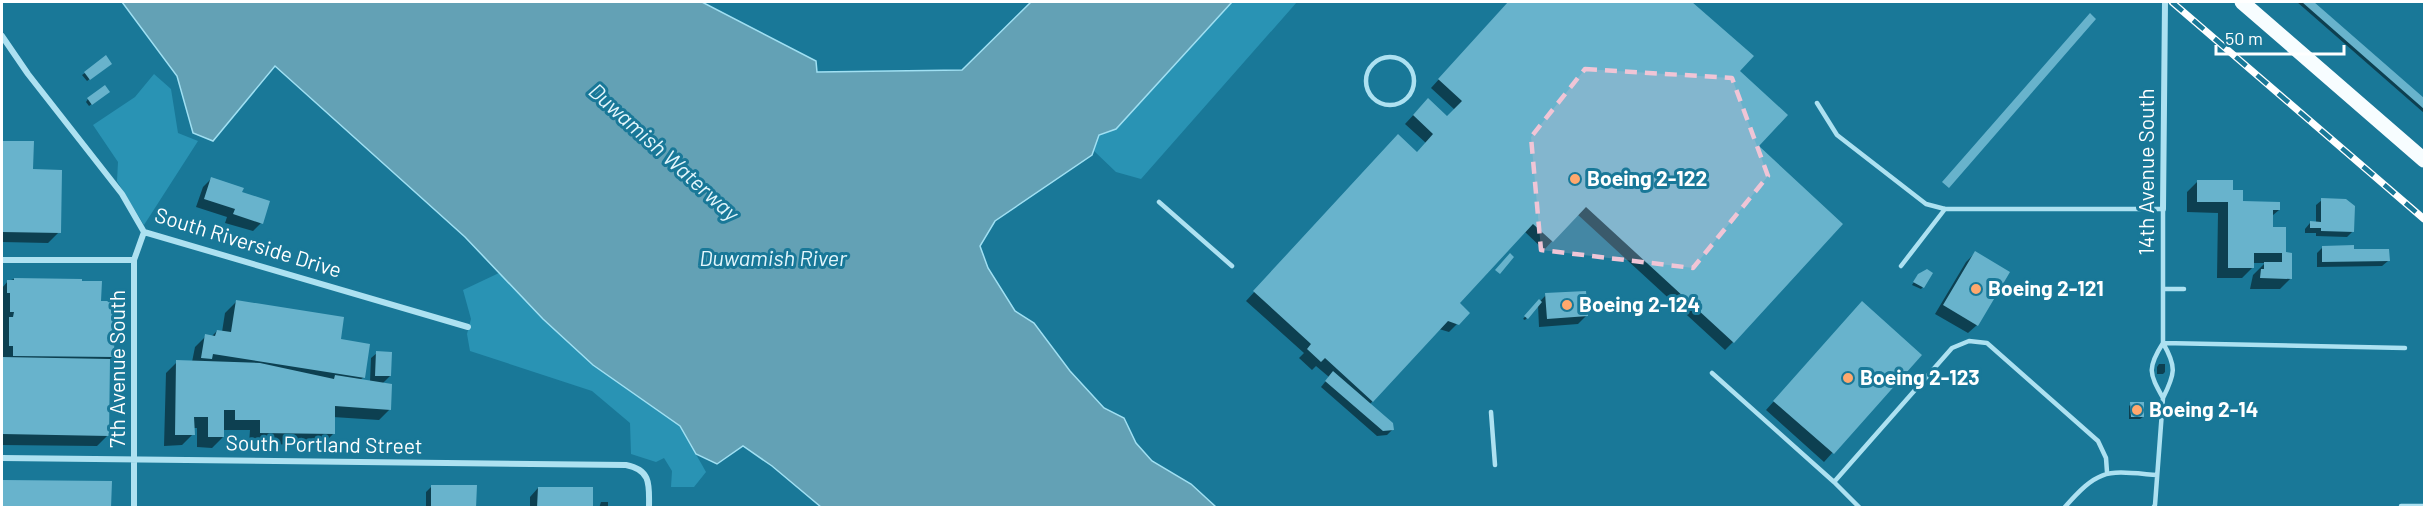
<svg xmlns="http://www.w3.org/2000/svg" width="2426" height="509" viewBox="0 0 2426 509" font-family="Barlow,sans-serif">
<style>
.green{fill:#2993b4}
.water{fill:#63a1b5;stroke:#a0e0f3;stroke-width:1.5}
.shadow{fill:#0007}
.building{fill:#68b3cc}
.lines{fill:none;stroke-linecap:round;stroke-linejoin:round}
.lane{stroke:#ade1f1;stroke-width:4.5}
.street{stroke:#ade1f1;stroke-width:6}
.primary{stroke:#f7fdff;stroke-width:15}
.rail-casing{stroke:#fff;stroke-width:7}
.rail{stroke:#197898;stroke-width:4.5;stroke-dasharray:14;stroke-linecap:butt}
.marked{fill:#f0c5d6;fill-opacity:0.2;stroke:#f0c5d6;stroke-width:4.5;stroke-dasharray:12 8;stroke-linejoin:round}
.poi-dot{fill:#ffa86d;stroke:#197898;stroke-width:2}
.labels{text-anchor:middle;stroke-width:6;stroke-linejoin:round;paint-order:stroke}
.street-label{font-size:21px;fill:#fff;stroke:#197898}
.poi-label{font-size:21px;font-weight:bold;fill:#fff;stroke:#197898;text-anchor:start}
.water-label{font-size:22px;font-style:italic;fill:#e3f6fc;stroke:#197898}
</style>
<rect width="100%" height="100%" fill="#197898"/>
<path class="green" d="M1232,2H1297L1141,179L1116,172L1094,151L1099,135Z
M154,74L171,89L178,133L198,141L144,225L117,181L118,162L93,125L135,97Z
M499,273L591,363L680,426L706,472L694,487H671L672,471L664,458L656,462L631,454L630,423L592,391L470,351L467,334L471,319L463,290Z"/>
<path class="water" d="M122,2H702L816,61L817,72L962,70L1031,2H1232L1116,129L1099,135L1092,155L995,221L980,246L988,268L1015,311L1034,323L1070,371L1104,408L1124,418L1136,443L1152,461L1191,484L1216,507H821L772,466L743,446L717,464L696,454L680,426L593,365L543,319L465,237L275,66L213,141L193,133L177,76Z"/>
<path class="shadow" d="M1509,2H1690L1752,56L1738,71L1757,146L1733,342L1725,350L1577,214L1544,250L1524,231L1458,303L1468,313L1449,332L1439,329L1370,404L1393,429L1387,435L1377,436L1321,387L1329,377L1316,366L1312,370L1299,358L1304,353L1246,301L1389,145L1417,153L1426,143L1405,124L1419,109L1447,118L1455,110L1431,88Z
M2297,2H2312L2424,100V113Z
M108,66L87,81L82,75L85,73Z
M106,94L89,106L86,102L88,99Z
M2,142L32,143V171L59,232L48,243L2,242Z
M211,179L240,193L261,223L253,231L225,223L227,217L196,207L203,187Z
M2198,181L2231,192L2242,203L2279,210L2272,216V229L2285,254L2291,278L2280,289H2250L2253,275L2265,263H2253V267L2242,278H2217L2218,213L2187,212V192Z
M2322,200L2353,231L2347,237L2316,236V233H2305V229L2310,223H2316V205Z
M2322,248L2352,251L2388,261L2382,266L2317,267V253Z
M1975,253L1977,325L1968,333L1935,314L1966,262Z
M14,279L100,302L112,357L109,360L108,435L97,446L2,445V327L3,323H2V288L8,281Z
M1916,279L1923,287L1921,289L1912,285Z
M1546,295L1586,316L1578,324L1539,327L1538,305L1525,320L1523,319Z
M236,302L339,340L364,377L360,380L370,382L371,358L377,353L390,376L382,384L390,409L379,420L333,417V434L322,445L249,444L250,430H223V437L212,448L197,447V428H193V434L182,445L164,446L166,373L177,362H192L195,347L206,336L211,337L217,331L222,332L225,313Z
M1854,312L1920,355L1824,462L1766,410Z
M2159,364H2165V372L2163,374H2157V367Z
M2131,404L2143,417L2140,419H2129V406Z
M432,486L475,508H426V492Z
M538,488L592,508H530V497Z
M601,502H608V508H599Z"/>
<path class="building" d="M1508,2H1692L1754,56L1740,71L1788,115L1759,146L1843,224L1734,343L1586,207L1553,242L1533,224L1460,303L1470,313L1459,325L1448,321L1373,402L1325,358L1321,362L1307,349L1311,344L1253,291L1398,134L1417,152L1433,134L1413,115L1428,98L1447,116L1462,101L1438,79Z
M2302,2H2314L2424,98V109Z
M2090,13L2096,19L1949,188L1942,182Z
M106,55L112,64L90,80L84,72Z
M105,85L110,92L92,105L87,98Z
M2,141H34L33,169L62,170L61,233L2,232Z
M211,177L244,188L242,192L270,201L263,224L233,214L235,209L204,199Z
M2197,180H2233V190H2243V201L2280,202V210H2273V227H2286V252L2292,253V279L2260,278L2261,269H2264V262H2282V253H2254V268H2228V202H2197Z
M2321,198L2346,199L2355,206L2354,232L2321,231V228H2310V221L2321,222Z
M2354,245V249H2389L2390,261L2322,262V246Z
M1975,251L2010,272L1978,326L1943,305Z
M1510,253L1514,257L1500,274L1495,270Z
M1927,269L1933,273L1924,288L1913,282L1918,274Z
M14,278L82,279V281H102L101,301H115L114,357L13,356V346H9V317H13L14,312H10V293H7V280H14Z
M1586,291L1588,316L1547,319L1545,293Z
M1539,299L1542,302L1528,319L1524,316Z
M236,300L344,317L341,339L370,344L365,378L213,354L212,359L201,358L205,334L215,336L217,330L231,332Z
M1862,301L1922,355L1834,454L1773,401Z
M376,351L392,352L391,376H375Z
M2,357L110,359L109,436L2,434Z
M176,360L260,363L334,379L335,375L392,384L391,410L335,406V434L260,433V420H235V410H224V437H208V417H194L195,435H175Z
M1333,371L1393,423L1394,430L1383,431L1325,381Z
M2130,402H2144V417H2131Z
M2,480L112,481L111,508H2Z
M431,485H477L476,508H431Z
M538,487H593V508H537Z"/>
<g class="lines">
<path class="lane" d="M1366 81a24 24 0 1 1 48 0a24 24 0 1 1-48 0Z
M1817,103L1837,135L1926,204L1945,209H2163V343
M1159,202L1232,266
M1901,266L1945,209
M2163,289H2184
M2163,343L2405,348
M2163,343C2177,367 2175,374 2163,398C2149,373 2147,368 2163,343Z
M1712,373L1834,482L1860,508
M1491,412L1495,465
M1834,482L1952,348L1969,341L1987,343L2098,441L2106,458L2107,472
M2401,506H2424
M2064,508C2100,467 2106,471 2157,475
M2153,508L2155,505L2163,398"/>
<path class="street" d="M2,36L28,74L122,194L144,232L468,327
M2163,209L2165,2
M2,260H134
M2,458L626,465C652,470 649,486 649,508
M134,508V260L144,232"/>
<path class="primary" d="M2242,2L2424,160"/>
<defs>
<path id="rail" d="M2172,2L2424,219"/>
</defs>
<use href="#rail" class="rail-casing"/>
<use href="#rail" class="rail"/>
</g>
<path class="marked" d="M1585,69L1732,78L1768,176L1693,268L1541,250L1531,137Z"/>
<g class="poi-dot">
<circle cx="1575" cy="179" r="6"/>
<circle cx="1976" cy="289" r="6"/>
<circle cx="1567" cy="305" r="6"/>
<circle cx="1848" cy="378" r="6"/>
<circle cx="2137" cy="410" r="6"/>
</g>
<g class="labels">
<g class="street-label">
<text transform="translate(2147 172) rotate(-90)" y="7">14th Avenue South</text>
<text transform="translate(248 243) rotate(17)" y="7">South Riverside Drive</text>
<text transform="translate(118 369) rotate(-90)" y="7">7th Avenue South</text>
<text transform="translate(324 445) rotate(1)" y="7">South Portland Street</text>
</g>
<g class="poi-label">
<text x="1587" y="186">Boeing 2-122</text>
<text x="1988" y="296">Boeing 2-121</text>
<text x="1579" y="312">Boeing 2-124</text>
<text x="1860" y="385">Boeing 2-123</text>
<text x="2149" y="417">Boeing 2-14</text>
</g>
<g class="water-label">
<text transform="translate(664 152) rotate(42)" y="8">Duwamish Waterway</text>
<text x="773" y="266">Duwamish River</text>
</g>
</g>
<rect width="2426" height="509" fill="none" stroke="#ffffff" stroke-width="6"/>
<path d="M2216 45v9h128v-9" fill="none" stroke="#ffffff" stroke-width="3"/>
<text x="2225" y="45" font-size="18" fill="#ffffff" stroke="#197898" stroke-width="4.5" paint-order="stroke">50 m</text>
</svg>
